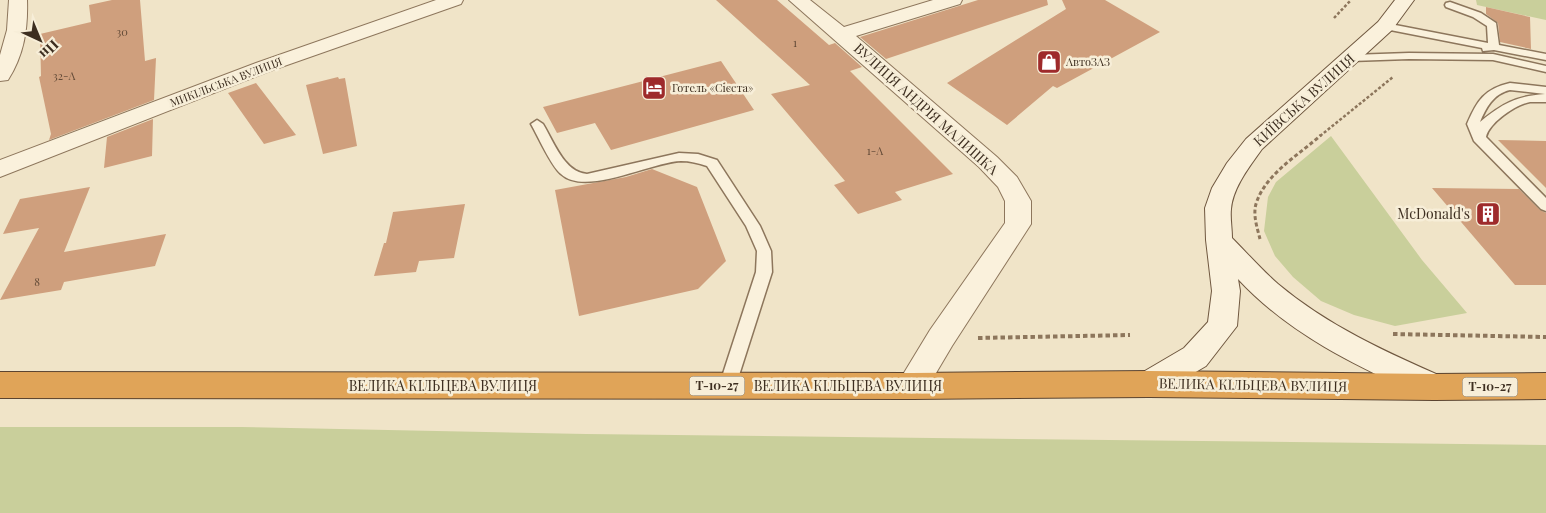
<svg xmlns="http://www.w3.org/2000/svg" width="1546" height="513" viewBox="0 0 1546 513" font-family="'Playfair Display',serif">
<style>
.green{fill:#c9cf9b}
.building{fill:#cf9f7d}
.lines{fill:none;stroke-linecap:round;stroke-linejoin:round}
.lane-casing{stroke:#8d765c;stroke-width:3}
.street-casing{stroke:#8d765c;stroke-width:2}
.secondary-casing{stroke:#6f573f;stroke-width:2}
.highway-casing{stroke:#5b4430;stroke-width:2}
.path-far2{stroke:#8d765c;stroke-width:2.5;stroke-dasharray:3 2;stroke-linecap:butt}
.path-far1{stroke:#8d765c;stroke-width:3;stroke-dasharray:4 2.5;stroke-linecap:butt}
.path{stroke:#8d765c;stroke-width:4;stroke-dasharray:4.5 3;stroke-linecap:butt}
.lane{fill:#faf1dc;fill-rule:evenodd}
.street{fill:#faf1dc;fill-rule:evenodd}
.secondary{fill:#faf1dc;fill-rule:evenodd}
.highway{fill:#e0a458;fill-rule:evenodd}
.labels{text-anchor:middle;stroke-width:5;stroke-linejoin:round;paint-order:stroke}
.number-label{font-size:11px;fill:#624a37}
.far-poi-label{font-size:11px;fill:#3d2e20;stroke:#f7eed8;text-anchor:start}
.far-street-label{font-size:11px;fill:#3d2e20;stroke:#f7eed8}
.shield{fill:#f7eed8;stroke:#756857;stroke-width:1}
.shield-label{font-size:12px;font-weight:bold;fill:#3d2e20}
.street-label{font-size:14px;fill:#3d2e20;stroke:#f7eed8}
.poi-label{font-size:14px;fill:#3d2e20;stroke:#f7eed8;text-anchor:end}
</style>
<rect width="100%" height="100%" fill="#f0e4c8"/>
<path class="green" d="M1476,0H1546V20L1477,5Z
M1331,136L1422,260L1467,313L1395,326L1354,315L1321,301L1293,277L1275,256L1264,231L1268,197L1276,182Z
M0,427H241L586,434L1546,445V513H0Z"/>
<path class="building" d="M112,0H140L145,61L156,58L154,100L49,140L51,134L39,77L41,76L40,34L91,22L89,5Z
M716,0H777L829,45L835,43L862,67L850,71L953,174L895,192L902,200L858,214L834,185L845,181L771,94L810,85Z
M978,0H1047L1048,5L886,59L860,37Z
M1062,0H1105L1160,32L1057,88L1053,86L1007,125L947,83L1066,9Z
M1486,7L1530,17L1531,49L1500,42L1498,23L1486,14Z
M721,61L754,110L611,150L595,123L557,133L543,107Z
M338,77L339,79L345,78L357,146L323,154L306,85Z
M256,83L296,135L264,144L228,93Z
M153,119L152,156L104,168L107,137Z
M1498,140L1546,141V188Z
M652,169L697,187L726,261L698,289L579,316L555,190L626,177Z
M90,187L64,252L166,234L155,266L64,282L61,290L0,300L39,228L3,234L20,199Z
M1432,188L1519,189L1540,210L1546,213V285H1515Z
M465,204L454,258L419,261L416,272L374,276L384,243H386L393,212Z"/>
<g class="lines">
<defs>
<path id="lane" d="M1450,2L1481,13L1496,23L1499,45L1546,54V60L1494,50L1483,51L1482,48L1385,29L1380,26L1385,23L1488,43L1487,26L1473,17L1446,7L1445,5L1446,3Z
M1409,53L1493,54L1546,66V72L1493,60L1409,59L1351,61L1345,58L1351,55Z
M1510,83L1546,87V102C1541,102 1535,102 1530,102C1515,105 1489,123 1486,137L1546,198V211L1541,209L1474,141L1467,124C1477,101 1484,89 1510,83ZM1510,90L1545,94C1516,96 1502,104 1480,122C1486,108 1493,94 1510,90Z
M537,120L543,124C554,142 564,172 587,174L679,153L698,154L717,160L760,226L771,251L772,272L734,391L728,393L722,391L719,386L756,272L757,251L746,226L707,166C698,163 690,161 681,161C651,162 585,197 561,174C551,166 538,136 531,124Z"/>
<path id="street" d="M9,0H27C28,29 24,55 8,80L0,81V55L7,30Z
M436,0H463L461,4L270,71L0,177V160L256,63Z
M789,0H810L844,27L933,0H962L960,4L856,36L997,157L1017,177L1031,201V224L952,346L923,395L912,399L901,395L896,386L930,330L1005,223V201L998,187L979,167Z"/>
<path id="secondary" d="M1395,0H1414L1392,30L1262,149C1250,166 1233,187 1231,209C1230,218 1232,228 1232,238C1247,253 1262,270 1278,284C1328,326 1386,352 1445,378L1450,387L1445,396L1434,400L1423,396C1356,366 1289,334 1238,279L1240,291L1237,326L1206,366L1160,393L1149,397L1138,393L1133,384L1138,375L1184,348L1208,322L1212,291L1206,240L1205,208L1212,188L1227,163L1246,139L1378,22Z"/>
<path id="highway" d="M1149,371L1434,374L1546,373V399L1434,400L1149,397L912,399L0,398V372L912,373Z"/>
</defs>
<use href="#lane" class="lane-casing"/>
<use href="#street" class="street-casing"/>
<use href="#secondary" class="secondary-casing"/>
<use href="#highway" class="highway-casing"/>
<path class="path-far2" d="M1334,18L1351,0
M1320,136L1393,77"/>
<path class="path-far1" d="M1260,239C1257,227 1252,213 1257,201C1267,173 1300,154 1321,135"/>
<path class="path" d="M1393,334L1546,337
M978,338L1130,335"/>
<use href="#lane" class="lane"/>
<use href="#street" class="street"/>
<use href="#secondary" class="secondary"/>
<use href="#highway" class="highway"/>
</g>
<defs>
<symbol id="shop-square" viewBox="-11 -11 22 22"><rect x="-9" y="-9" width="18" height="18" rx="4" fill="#9e2a2b" stroke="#f7eed8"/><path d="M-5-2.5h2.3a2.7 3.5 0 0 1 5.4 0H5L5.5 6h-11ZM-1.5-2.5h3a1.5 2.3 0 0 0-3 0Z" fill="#fff"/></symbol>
<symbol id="hotel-square" viewBox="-11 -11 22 22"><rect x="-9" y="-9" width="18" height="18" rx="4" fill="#9e2a2b" stroke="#f7eed8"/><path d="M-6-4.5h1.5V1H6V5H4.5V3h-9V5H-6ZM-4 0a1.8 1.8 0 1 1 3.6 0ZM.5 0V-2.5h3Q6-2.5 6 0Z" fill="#fff"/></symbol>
<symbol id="building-square" viewBox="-11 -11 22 22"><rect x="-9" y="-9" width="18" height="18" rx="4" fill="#9e2a2b" stroke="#f7eed8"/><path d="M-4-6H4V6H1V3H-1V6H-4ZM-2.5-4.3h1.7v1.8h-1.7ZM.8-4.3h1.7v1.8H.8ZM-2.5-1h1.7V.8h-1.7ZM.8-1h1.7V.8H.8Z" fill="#fff"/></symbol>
</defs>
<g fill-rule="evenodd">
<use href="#shop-square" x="1035" y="48" width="28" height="28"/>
<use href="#hotel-square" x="640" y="74" width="28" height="28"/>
<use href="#building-square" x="1474" y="200" width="28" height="28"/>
</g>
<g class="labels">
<g class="number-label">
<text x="122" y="36">30</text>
<text x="795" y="47">1</text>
<text x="64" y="80">32-А</text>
<text x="875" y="155">1-А</text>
<text x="37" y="286">8</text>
</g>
<g class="far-poi-label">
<text x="1066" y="66">АвтоЗАЗ</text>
<text x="672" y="92">Готель «Сієста»</text>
</g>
<g class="far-street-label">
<text transform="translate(226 82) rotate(-21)" y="4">МИКІЛЬСЬКА ВУЛИЦЯ</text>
</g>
<g class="shield">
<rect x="689.5" y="376.5" width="55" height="19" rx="4"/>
<rect x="1462.5" y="377.5" width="55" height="19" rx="4"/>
</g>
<g class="shield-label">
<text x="717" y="390">Т-10-27</text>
<text x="1490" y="391">Т-10-27</text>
</g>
<g class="street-label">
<text transform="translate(1304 100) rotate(-42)" y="5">КИЇВСЬКА ВУЛИЦЯ</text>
<text transform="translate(926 109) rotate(42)" y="5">ВУЛИЦЯ АНДРІЯ МАЛИШКА</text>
<text transform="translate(1253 385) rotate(1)" y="5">ВЕЛИКА КІЛЬЦЕВА ВУЛИЦЯ</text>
<text x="443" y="391">ВЕЛИКА КІЛЬЦЕВА ВУЛИЦЯ</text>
<text x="848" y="391">ВЕЛИКА КІЛЬЦЕВА ВУЛИЦЯ</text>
</g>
<g class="poi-label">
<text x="1470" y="219">McDonald's</text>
</g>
</g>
<g transform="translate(40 40) rotate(136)" stroke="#f7eed8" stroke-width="4" paint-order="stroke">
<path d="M0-4L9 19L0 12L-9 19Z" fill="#3d2e20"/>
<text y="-8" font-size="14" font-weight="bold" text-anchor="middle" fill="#3d2e20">Пн</text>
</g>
</svg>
